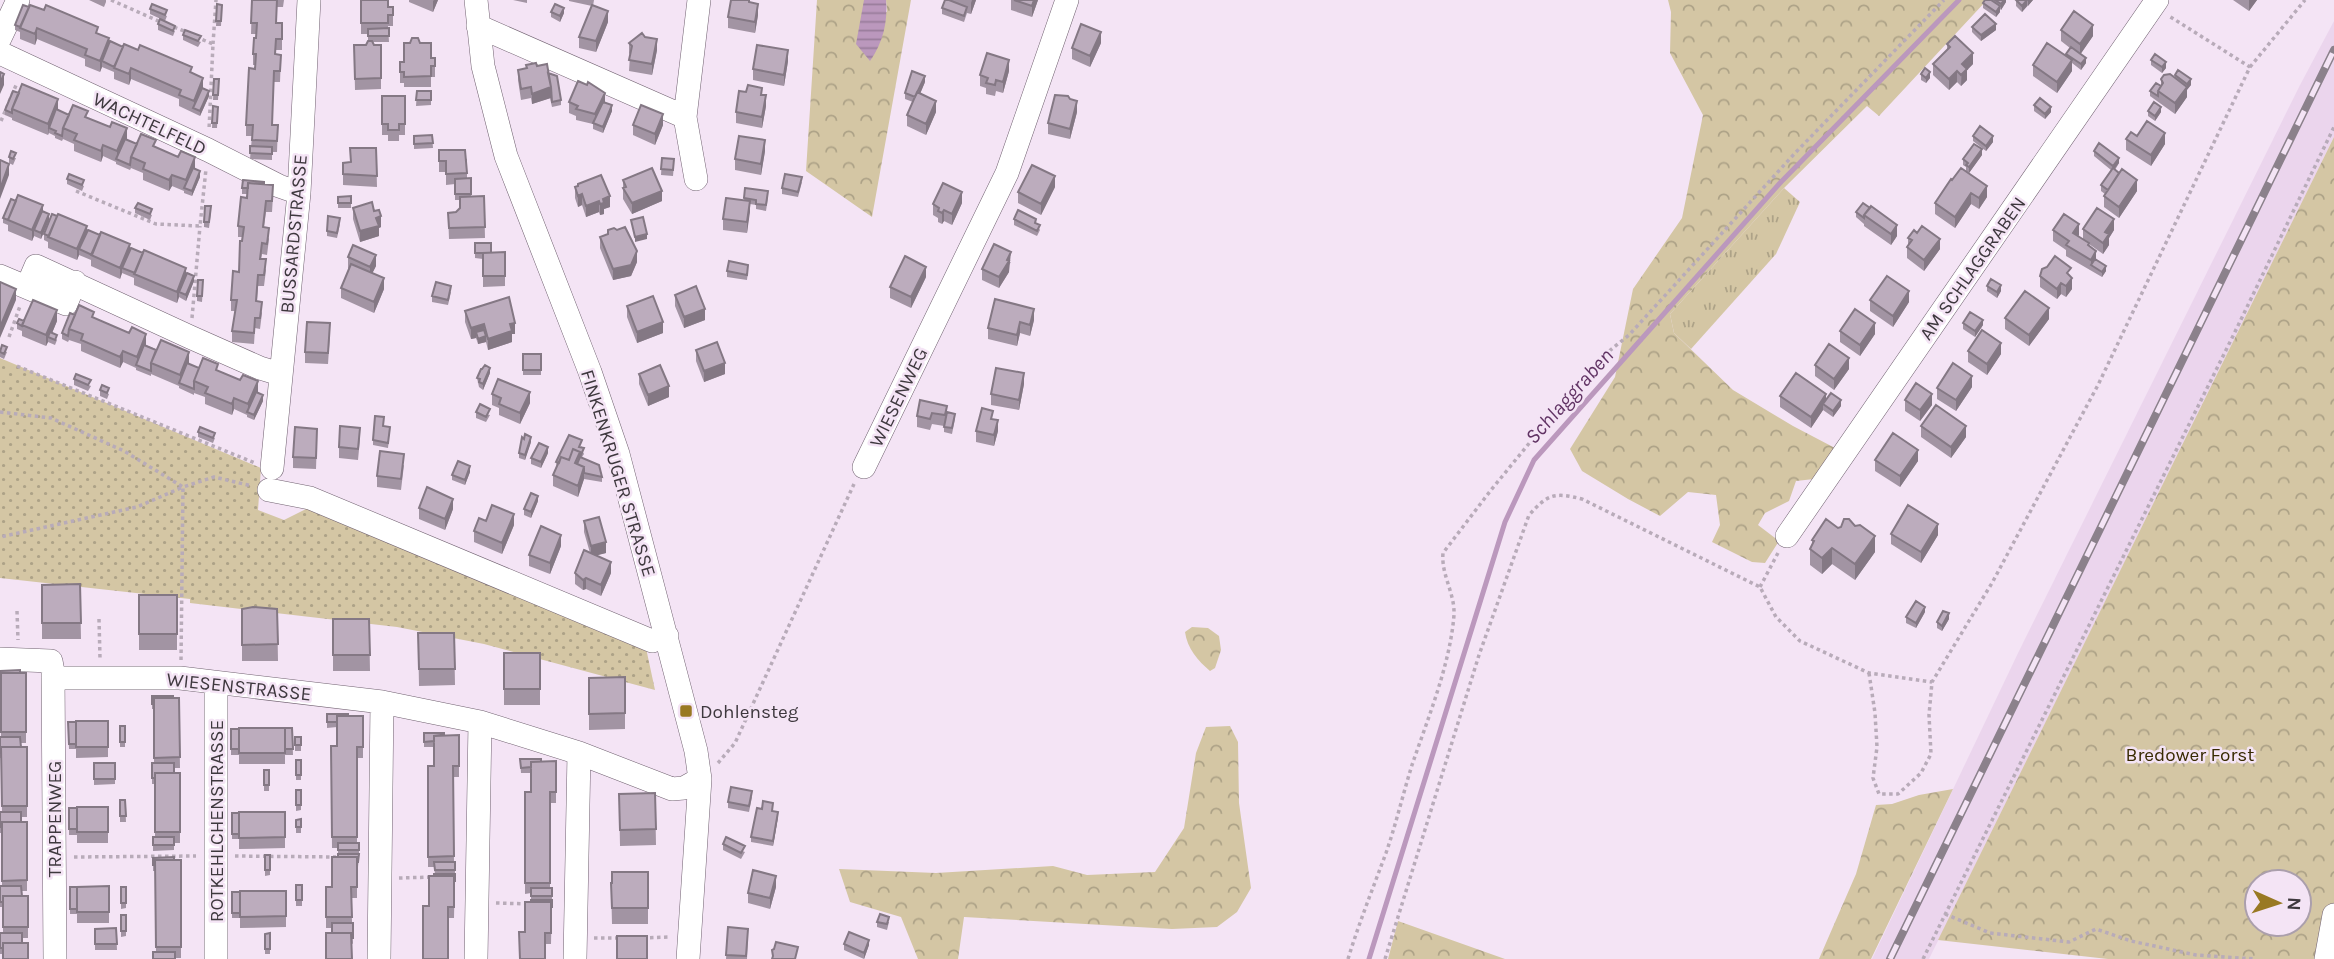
<svg xmlns="http://www.w3.org/2000/svg" width="2334" height="959" viewBox="0 0 2334 959" font-family="Karla,sans-serif">
<style>
.built{fill:#ebd5ed}
.grass{fill:url(#grass-tufts)}
.forest{fill:url(#forest-crowns);fill-rule:evenodd}
.park{fill:url(#park-dots)}
.water{fill:url(#water-rules)}
.lines{fill:none;stroke-linecap:round;stroke-linejoin:round}
.stream{stroke:#bb98bd;stroke-width:5}
.minor-casing{stroke:#716271;stroke-width:24}
.path{stroke:#b8abb9;stroke-width:3.5;stroke-dasharray:3.5 3.5;stroke-linecap:butt}
.minor{stroke:#fff;stroke-width:23}
.rail-casing{stroke:#8b818b;stroke-width:8}
.rail{stroke:#f4e4f5;stroke-width:5;stroke-dasharray:16;stroke-linecap:butt}
.wall{fill:#a294a3}
.shaded-wall{fill:#847884}
.building{fill:#bcacbd;stroke:#847884;stroke-width:2}
.poi-dot{fill:#997923;stroke:#f4e4f5;stroke-width:2.5}
.labels{text-anchor:middle;stroke-width:5;stroke-linejoin:round;paint-order:stroke}
.street-label{font-size:19px;fill:#3e383e;stroke:#f4e4f5}
.poi-label{font-size:19px;fill:#3e383e;stroke:#f4e4f5;text-anchor:start}
.park-label{font-size:19px;fill:#382a02;stroke:#f4e4f5}
.water-label{font-size:21px;font-style:italic;fill:#613364;stroke:#f4e4f5}
</style>
<defs>
<pattern id="grass-tufts" width="24" height="20" patternUnits="userSpaceOnUse" patternTransform="scale(1.75)"><rect width="24" height="20" fill="#d4c6a4"/><path d="M3 7l-1-3M5 7V3M7 7l1-3M15 17l-1-3M17 17v-4M19 17l1-3" fill="none" stroke="#ada287"/></pattern>
<pattern id="forest-crowns" width="20" height="18" patternUnits="userSpaceOnUse" patternTransform="scale(1.75)"><rect width="20" height="18" fill="#d4c6a4"/><path d="M2 6a3 3 0 1 1 6 0M12 15a3 3 0 1 1 6 0" fill="none" stroke="#ada287"/></pattern>
<pattern id="park-dots" width="8" height="8" patternUnits="userSpaceOnUse" patternTransform="scale(1.75)"><rect width="8" height="8" fill="#d4c6a4"/><path d="M2 2h.1M6 6h.1" fill="none" stroke="#ada287" stroke-width="1.8" stroke-linecap="round"/></pattern>
<pattern id="water-rules" width="6" height="5" patternUnits="userSpaceOnUse" patternTransform="scale(1.75)"><rect width="6" height="5" fill="#bb98bd"/><path d="M0 2.5h6" fill="none" stroke="#997d9b"/></pattern>
</defs>
<rect width="100%" height="100%" fill="#f4e4f5"/>
<path class="built" d="M2334,21V137L1929,959H1872L2019,651L2299,87Z"/>
<path class="grass" d="M1784,188L1800,202L1776,254L1691,349L1674,333L1670,314Z"/>
<path class="forest" d="M817,0H864V8L887,12L886,0H911L872,217L806,171Z
M1668,0H1987L1879,116L1867,106L1784,188L1670,314L1674,333L1733,390L1793,426L1835,448L1814,479L1796,481L1789,501L1765,513L1758,525L1779,541L1765,563L1752,562L1712,542L1720,525L1716,495L1688,492L1660,516L1628,499L1582,471L1570,449L1615,377L1633,289L1682,218L1703,115L1670,53L1671,12Z
M2334,137V959H2108L1938,940ZM2257,882H2299V924H2257Z
M1192,627L1208,628L1219,636L1221,650L1215,668L1210,671C1198,661 1187,648 1185,632Z
M1230,726L1238,742L1239,803L1251,888L1237,912L1217,927L1172,929L964,917L958,959H918L901,917L850,902L839,869L936,873L1053,866L1087,875L1155,872L1184,828L1196,753L1206,727Z
M1953,789L1871,959H1819L1856,874L1876,805L1892,804L1919,795Z
M1398,921L1505,959H1388Z"/>
<path class="park" d="M0,358L261,468L258,510L284,520L312,506L646,648L655,690L484,644L397,627L190,603V599L0,578Z"/>
<path class="water" d="M864,0H886C888,21 883,43 870,61L856,44Z"/>
<g class="lines">
<path class="stream" d="M1369,959L1505,522L1534,460L1780,183L1959,0"/>
<defs>
<path id="minor" d="M476,0L483,66L506,156L590,372L618,454L696,751L700,779L688,959
M478,26L685,117
M0,38L18,0
M0,53L208,150L279,186L299,193
M696,179L685,117L699,0
M0,276L66,304L75,282
M27,287L36,266L190,337L260,368L280,374
M864,467L1007,173L1067,0
M272,468L299,193L309,0
M269,490L310,498L652,641L667,636
M1787,536L2157,0
M0,659L51,661L53,672L55,959
M53,678H180L382,702L480,722L579,753L672,789L684,788L700,779
M216,959V683
M379,959L382,702
M476,959L480,722
M575,959L579,753
M2326,959L2334,915"/>
</defs>
<use href="#minor" class="minor-casing"/>
<path class="path" d="M111,0L163,23
M174,27L189,33
M196,37L213,44L209,130
M213,44L216,0
M2250,67L2305,0
M1,121L17,83
M76,191L156,224L200,226L206,169
M192,318L200,226
M9,337L20,306
M17,366L255,463
M0,412L51,418L124,451L183,487L137,507L0,537
M1760,587L1779,551
M17,611L18,640
M99,619L100,658
M181,660L183,487L214,477L252,486
M1869,673L1875,713L1877,747L1873,778L1879,794H1898L1921,773L1931,754L1929,715L1932,682L1992,583L2098,385L2250,67L2169,16
M718,763L735,743L854,484
M235,856L336,857
M74,857L196,856
M399,878L433,877
M496,903L530,904
M1945,914L1990,933L2069,942L2096,929L2131,941L2196,955L2255,959
M594,938H621
M643,938L670,937
M1348,959C1359,923 1373,888 1386,853C1396,824 1403,794 1412,765C1428,718 1450,665 1454,615C1455,593 1441,575 1443,553L1491,490L1567,397L1608,352L1629,335L1796,152L1944,0
M1385,959L1479,655L1529,515C1548,494 1554,492 1582,499L1760,587L1776,617L1800,641L1869,673L1932,682
M1923,959L2233,336L2334,127"/>
<use href="#minor" class="minor"/>
<defs>
<path id="rail" d="M1890,959L2334,50"/>
</defs>
<use href="#rail" class="rail-casing"/>
<use href="#rail" class="rail"/>
</g>
<path class="wall" d="M89,0H106V2L104,7Z
M252,0H284L283,7H277V23H282V50H276L275,54L281,55L280,82H274L272,125H278L277,152H272V160L250,159L252,136H246V125L255,69V65H253V54L256,34H251Z
M361,0L388,7H393V26H388L389,42H373L374,45H381V89L355,90L354,45H366L368,41V34H361Z
M409,0H438L433,12L409,2Z
M513,0H527V3Z
M569,0H594L593,6L608,22L596,52L579,48V37L592,6L569,1Z
M945,0H976L971,14L967,13L964,22L942,14V8Z
M1011,0H1038L1032,17L1011,10Z
M1985,0H2006V2L2001,10L2000,9V12L1996,17L1983,8V3Z
M2016,0H2033L2022,12L2016,6Z
M2233,0H2257L2249,11Z
M749,2L758,15L755,33L728,28V17Z
M217,4L222,5L221,26H216Z
M150,9L167,16L165,21L150,14Z
M551,12L564,13L560,22L551,17Z
M158,24L175,31L173,36L158,30Z
M15,25L98,34L109,42L192,73L209,96L200,116L179,106V99L131,79L129,85L114,79V72L102,67L100,72L85,66V59L37,39L35,45L20,39V32L15,30Z
M1972,27L1996,30L1981,41L1972,32Z
M2061,30L2093,36L2080,54L2086,63L2081,70L2072,63V71L2057,93L2033,76V65L2066,57V54L2070,48L2061,41Z
M183,35L201,42L198,47L183,40Z
M420,43L435,66V77H431V87H404V83H400V62H404Z
M629,43L657,50L652,75L629,71L630,55L629,53Z
M1101,43L1090,67L1072,59V48Z
M1947,44L1973,64L1967,70V80L1961,86L1957,82L1949,90L1933,75V64L1947,50Z
M2151,60L2166,68L2162,73L2151,65Z
M788,61L784,86L753,80V69Z
M537,66L548,73L561,100V105L552,107L550,98L532,104L531,98L521,100L518,80V70Z
M1009,71L1003,93L996,91L995,96L986,94V88L980,86V75Z
M1921,74L1930,78L1926,83L1921,80Z
M2175,75L2191,85L2187,89V97L2175,114L2150,96V91L2161,86V79L2175,78Z
M214,79H219L218,100H213Z
M925,82L920,94L936,112L926,135L907,126V115L913,102L905,99V93Z
M13,91L69,115L88,118L127,140L137,144L156,147L195,168L200,177L192,196L184,193V191L172,186L169,191L143,180V173L131,168L130,170L116,164V162L103,156L101,162L74,151V144L63,139L62,141L55,138V136L49,133L48,135L12,120V118L5,115V110Z
M417,91H431V105L416,106Z
M762,95L766,106L762,128L736,123V112Z
M382,96H405V135H399V141H388V135H382Z
M569,102H605L612,111L603,133L593,129V124L576,120V116L569,113Z
M2034,105L2051,112L2045,119L2034,111Z
M213,106L218,107L217,128H212Z
M2148,111L2161,112L2155,121L2148,116Z
M1077,112L1070,139L1048,134V123Z
M633,125H663L655,145L633,135Z
M432,135L433,148L414,149V136Z
M1973,136L1993,142L1986,151L1973,141Z
M2137,136L2165,144L2151,166L2126,150V139Z
M376,148L377,187L343,185V163L350,162Z
M439,150L467,159V178H471V196H484L485,238L449,239L448,213L456,212L460,209V200H455V184L446,185V172H439Z
M765,151L761,175L735,170V159Z
M2094,151L2119,163L2115,170L2137,191L2119,218L2104,207V196L2105,194L2101,191V185L2111,170L2094,156Z
M1982,155L1969,173L1966,171V167L1963,165V159Z
M9,157L16,158L13,165L9,163Z
M662,158L674,164L673,176L661,175Z
M67,179L84,186L82,191L67,184Z
M1951,179L1987,197L1979,209L1971,204L1955,228L1935,214V203Z
M623,180L662,201L632,214L623,199Z
M802,182L798,197L782,194V188Z
M264,184L273,196L272,212H266L264,227L269,239L267,255L262,254L261,259L266,270L264,286H258L257,301L262,313L260,329L255,328L254,344L232,342V331L235,311H231V300L239,272L243,237H238V226L247,194H242V188Z
M578,184L610,207L604,209V214L600,215L599,212L586,217L582,205L578,207L575,198V187L578,186Z
M1055,187L1041,215L1018,203V192Z
M745,188L768,197L766,211L756,209V205L750,204L747,233L723,230V219L744,201Z
M351,196V208H338V197Z
M962,203L952,225L944,221L942,224L938,222V218L933,215V204Z
M1863,203L1897,236L1891,245L1864,226V224L1856,217V212Z
M135,208L152,215L150,220L135,213Z
M353,208L374,211L381,227L379,228V236L360,242L353,219Z
M43,212L49,220L41,239L34,236L32,241L8,231V225L3,223V218Z
M211,212L209,228L204,227V222Z
M1014,219L1036,223L1040,230L1037,236L1014,225Z
M340,224L337,238L327,236V231Z
M2083,229L2114,230L2109,238V245L2103,254L2089,244L2096,260L2106,271L2102,277L2066,256V250L2053,241V230L2079,235L2078,236L2083,239Z
M87,232L186,274L194,281L186,301L179,297L177,303L134,285V278L122,273L120,279L91,266V260L79,255L77,260L48,248V242L44,240V234Z
M1917,233L1940,249L1924,271L1907,258V247L1908,245V238Z
M608,234L637,262L631,276L613,280L600,248V237Z
M475,243L491,253L505,252V286L483,287V259L475,258Z
M348,257L376,266L372,273L384,289L374,313L341,298V288L349,269L348,268Z
M1011,262L1009,265V272L999,288L982,280V269Z
M748,270L747,280L727,277V271Z
M2040,276L2071,277L2072,289L2066,297L2061,294L2057,299L2040,287Z
M926,277L911,308L890,298V287Z
M203,286L202,302L197,301V296Z
M1987,286L2001,291L1997,298L1987,291Z
M451,292L448,305L432,302V296Z
M675,295L705,320L684,328L675,306Z
M1870,300L1909,302L1893,327L1870,311Z
M627,306L663,333L637,343L627,317Z
M465,311L515,334H512V342L488,350L486,342L478,344L476,338L471,339L465,322Z
M75,315L94,318L146,345L189,363V364L199,368L218,371L258,392L263,401L254,420L247,417V415L234,409L232,415L205,404V397L194,393V395L179,388V386L151,374V376L136,370V368L123,362L120,368L81,351V344L69,340L68,342L62,339V333Z
M2005,318L2049,319L2029,346L2005,329Z
M1034,320L1030,336L1020,333L1017,346L988,339V328Z
M24,321H57L52,333L57,340L55,345L48,342L46,346L22,336V331L17,329V323Z
M1963,323L1983,325L1975,337L1963,329Z
M1840,331L1875,334L1860,356L1840,342Z
M330,334L328,364L305,363V352Z
M0,349L7,352L4,359L0,357Z
M696,350L725,374L704,382L696,361Z
M1968,351L2001,354L1987,375L1968,362Z
M523,354H541V375H523Z
M1815,365L1849,369L1834,390L1815,376Z
M490,373L483,390L479,387L477,378Z
M639,374L669,397L648,406L639,384Z
M74,379L91,386L88,391L74,385Z
M1024,384L1019,410L991,405V394Z
M1972,387L1956,411L1937,399V388Z
M100,390L109,394L107,399L100,396Z
M492,394L530,403L520,424L499,415V408L492,405Z
M1780,396L1826,400L1841,406L1833,417L1823,410L1811,428L1780,407Z
M920,400L947,412L955,419L952,434L944,432V426L932,424L930,430L917,427V416Z
M1905,400L1932,405L1920,421L1905,411Z
M476,412L490,415L486,422L476,418Z
M993,419L998,431L994,446L976,442V431Z
M384,426L390,427L388,448L373,445V440Z
M1921,426L1966,437L1951,458L1921,437Z
M198,432L215,438L213,443L198,437Z
M317,439L316,469L293,468V457Z
M360,439L358,460L339,458V447Z
M531,442L525,460L519,458V453Z
M582,446L581,448L584,454L582,457L602,477V482L584,479L578,497L553,486V475L557,468L556,462Z
M548,453L541,468L531,464V458Z
M1875,460L1918,461L1900,487L1875,471Z
M404,465L401,490L377,487V476Z
M470,472L465,485L452,480V475Z
M538,501L531,518L524,515V509Z
M419,508L453,509L445,530L419,519Z
M486,521L514,525L502,554L474,542V531Z
M584,521L606,553L596,555L611,573L601,596L586,589L583,590L575,584V573L590,553L584,532Z
M1841,527L1875,552L1855,580L1832,564L1822,574L1810,565V549L1812,545V540Z
M1891,534L1938,535L1921,563L1891,544Z
M561,546L550,574L529,566V555Z
M80,584L81,639H42V585Z
M139,595H177V650H139Z
M242,609H277L278,661H242Z
M1925,612L1916,628L1906,623V617Z
M333,619H369L370,671H333Z
M1949,619L1942,631L1937,628V622Z
M418,633H454L455,685L419,686Z
M504,653H540V705H504Z
M0,671L26,673V743H20L21,747H27V817H21V822H27V891H22V896H28V938H22L3,954H0V933H3V907H0V895L2,886V833H0V812H2L1,758H0V737H1Z
M625,677V729L589,730V678Z
M152,696L179,698L180,768H174L180,832V843H174V850L153,851V837H155V784H152V763H154V709H152Z
M327,714L348,716H363V758H357V843H359V856L358,867H357V898H351L353,944L332,933V928H326V887H332L338,857V848H332L331,746H337V727L327,728Z
M108,721V757L76,758V746V749H69L68,722Z
M120,726H125V747H120Z
M292,728L293,755H285V764H239V755H231V729Z
M424,733L444,735H459V777H453L454,862L455,870L454,918H448L429,906L435,874L434,867H428V777L434,766V747H424Z
M295,737H301V751H295Z
M520,759L541,762L556,761V803H550V888L552,896L551,944H545L525,932L531,902V893L525,894V792H531V773H521Z
M296,760H301V780H296Z
M94,763H115V784L94,785Z
M264,770H269V791H264Z
M296,790H301V810L296,811Z
M655,793L656,845L620,846L619,794Z
M752,797L749,812L728,808V802Z
M120,800H125L126,822H120Z
M108,807V843H77V828V835H69V808Z
M285,812V848L239,849V838V839H232V813Z
M778,817L773,846L751,842V837Z
M301,819V833H296V820Z
M723,844L745,852L741,859L723,850Z
M265,855H270V875L265,876Z
M153,858L181,860V958H175L156,952L155,871H153Z
M648,872V924H612L611,883Z
M296,885H302V906H296Z
M109,886V923H77V911V914H70V887Z
M121,887H126V908L121,909Z
M776,887L770,909L748,903V893Z
M286,891V927L240,928V917V918H232V892Z
M121,915H126V936L121,937Z
M877,922H889L887,930L877,927Z
M728,927L748,939L747,959H726Z
M116,928L117,950H95V929Z
M270,933V954H265V934Z
M844,944L869,945L864,959L844,950Z"/>
<path class="shaded-wall" d="M434,0H438L433,12V1Z
M972,0H976L971,14V3Z
M1034,0H1038L1032,17V6Z
M2004,0H2006V2L2001,10V4Z
M2027,0V6L2022,12V6Z
M2028,0H2033L2028,6Z
M2249,0H2257L2249,11Z
M758,4V15L755,33V22Z
M2000,6V12L1996,17V12Z
M564,8V13L560,22V16Z
M608,11V22L596,52V41Z
M1996,24V30L1981,41V35Z
M2093,25V36L2080,55V44Z
M37,28V39L35,45V34Z
M1101,32V43L1090,67V56Z
M109,38V49L102,61V67L100,72V61Z
M657,39V50L652,75V64Z
M788,50V61L784,86V75Z
M1973,53V64L1967,70V80L1961,86L1962,64Z
M2086,58V63L2081,70V64Z
M1009,60V71L1003,93V82Z
M2072,60V71L2057,93V82Z
M2166,62V68L2162,73V67Z
M131,68V79L129,85V74Z
M1957,71V82L1949,90V79Z
M1930,72V78L1926,83V78Z
M4,74V85L0,94V83Z
M925,76V82L916,103V98Z
M203,78V89L194,108V101Z
M2191,79V85L2187,90V84Z
M551,87V98L532,104V94Z
M2187,87V97L2175,114V103Z
M209,91V96L200,116V111Z
M605,93V103L595,124V114Z
M766,95V106L762,128V117Z
M58,99V110L49,128L48,135V124Z
M936,101V112L926,135V124Z
M1077,101V112L1070,139V129Z
M612,105V111L603,133V127Z
M2051,107V112L2045,119V114Z
M2161,107V112L2155,121V116Z
M663,114V125L655,145V134Z
M127,128V139L118,160L117,159V151Z
M2165,133V144L2151,166V155Z
M1993,136V142L1986,151V146Z
M765,140V151L761,175V164Z
M103,145V156L101,162V151Z
M1982,149V155L1969,173V167Z
M195,157V168L187,189L186,188V180Z
M2119,158V163L2113,171V166Z
M9,164V175L0,199V189Z
M200,171V177L192,196V191Z
M172,175V186L169,191V180Z
M1055,176V187L1041,215V204Z
M2137,180V191L2119,218V207Z
M1987,186V197L1979,209V198Z
M662,191V201L632,214V203Z
M962,192V203L952,225V214Z
M1971,193V204L1955,228V217Z
M582,194V205L578,207V196Z
M610,196V207L604,209V214L600,215V204L603,199Z
M599,201V212L586,217V206Z
M750,201V212L747,233V222Z
M43,205V216L34,230V236L32,241V230Z
M944,210V221L942,224V213Z
M49,214V220L41,239V233Z
M381,216V227L379,228V236L360,242V231L376,218Z
M2114,219V230L2109,238V245L2103,254V243L2105,232Z
M2079,224V235L2073,244V233Z
M1897,225V236L1891,245V234Z
M87,226V237L79,249V255L77,260V249Z
M647,234V239L635,242V237Z
M1940,239V249L1924,271V260Z
M130,244V255L122,268V273L120,279V268Z
M637,251V262L631,276L613,280V269Z
M2096,251V262L2091,265V260Z
M1011,252L1009,272L999,288V277Z
M376,255V266L370,278V267Z
M2106,266V271L2102,277V272Z
M926,267V277L911,308V297Z
M186,268V279L179,292V297L177,303V292Z
M194,276V281L186,301V295Z
M384,278V289L374,313V302Z
M2072,278V289L2066,297V286Z
M2061,283V294L2057,299V289Z
M2001,285V291L1997,298V292Z
M16,289V300L0,338V327Z
M1909,291V302L1893,327V316Z
M2049,308V319L2029,346V335Z
M705,309V320L684,328V317Z
M1034,309V320L1030,336V325Z
M57,310V321L50,338L48,337V342L46,346V335Z
M1983,320V325L1975,337V331Z
M663,322V333L637,343V332Z
M1020,322V333L1017,346V335Z
M515,323V334H512V342L488,350V339L510,324Z
M1875,323V334L1860,356V345Z
M484,324V335L476,332V338L471,339V328Z
M146,334V345L138,365H137V357Z
M486,336V342L478,344V339Z
M2001,343V354L1987,375V364Z
M123,351V362L120,368V357Z
M189,352V363L181,384L180,383V375Z
M1849,358V369L1834,390V379Z
M725,363V374L704,382V371Z
M490,368V373L483,390V384Z
M1024,373V384L1019,410V400Z
M1972,376V387L1956,411V400Z
M258,381V392L249,413L248,412V404Z
M669,386V397L648,406V395Z
M530,392V403L520,424V413Z
M1826,394V405L1823,404V410L1811,428V417Z
M1932,394V405L1920,421V410Z
M263,395V401L254,420V415Z
M234,398V409L232,415V404Z
M1841,400V406L1833,417V411Z
M998,420V431L994,446V435Z
M1966,426V437L1951,458V447Z
M531,437V442L525,460V455Z
M548,447V453L541,468V462Z
M1918,450V461L1900,487V476Z
M470,466V472L465,485V480Z
M584,467V479L578,497V486Z
M538,496V501L531,518V512Z
M453,499V509L445,530V519Z
M514,514V525L502,554V543Z
M1938,524V535L1921,563V552Z
M561,535V546L550,574V563Z
M1875,536V552L1855,580V564Z
M606,542V553L591,557V546Z
M1832,548V564L1822,574V558Z
M611,562V573L601,596V585Z
M586,578V589L583,590V580Z
M1925,607V612L1916,628V623Z
M1949,613V619L1942,631V626Z
M778,812V817L773,846V841Z
M776,876V887L770,909V898Z
M869,940V945L864,959V953Z"/>
<path class="building" d="M252,0H277L276,23H282V39H276L275,54L281,55L280,71H274L272,125H278L277,141L252,140L253,125H246L249,68L255,69L256,54H253L254,38H256L257,23H251Z
M361,0H388V7H393V15H388V23H361Z
M731,0H749V2L758,4L755,22L728,17Z
M945,0H949L967,7L964,16L942,8Z
M1014,0H1034L1032,6Z
M1985,0H1991L2000,6L1996,12L1983,3Z
M1995,0H2004L2001,4Z
M2016,0H2027L2022,6Z
M152,4L167,10L165,15L150,9Z
M217,4L222,5L221,21H216Z
M555,4L564,8L560,16L551,12Z
M23,5L29,7L20,27L15,25Z
M30,5L44,10L46,5L98,27L96,33L109,38L100,61L85,55L87,49L37,28L35,34L20,28Z
M592,5L608,11L596,41L579,37Z
M2074,11L2093,25L2080,44L2061,30Z
M1985,14L1996,24L1981,35L1972,27Z
M160,19L175,26L173,31L158,24Z
M1081,24L1101,32L1090,56L1072,48Z
M389,28V36H368V29Z
M185,30L201,36L198,41L183,35Z
M642,33L645,37L657,39L652,64L629,60L632,46L629,43Z
M1955,36L1973,53L1962,64L1967,69L1961,75L1957,71L1949,79L1933,64L1950,47L1947,44Z
M412,38H418L420,43H431V58H435V66H431V76L404,77V72H400V62H404V43H410Z
M110,41L123,47L114,67L102,61Z
M368,41H372L374,45H381V78L355,79L354,45H366Z
M2047,43L2072,60L2057,82L2033,65Z
M124,44L138,50L140,45L192,67L190,72L203,78L194,101L179,95L181,90L131,68L129,74L114,68Z
M757,45L788,50L784,75L753,69Z
M2071,47L2086,58L2081,64L2066,54Z
M987,53L1009,60L1003,82L996,80L995,85L986,83L988,78L980,75Z
M2155,54L2166,62L2162,67L2151,60Z
M536,63L537,66L547,64L551,87L532,94L531,87L521,89L518,70L527,68L526,65Z
M1925,68L1930,72L1926,78L1921,74Z
M2178,70L2191,79L2187,84L2175,75Z
M912,71L925,76L915,97L905,93Z
M0,72L4,74L0,83Z
M548,73L557,76L561,100L552,102L551,87Z
M2170,74L2187,87L2175,103L2158,91L2163,83L2161,79L2164,75Z
M214,79H219L218,95H213Z
M578,81L587,85L588,82L605,93L595,114L576,109L578,106L569,102Z
M2156,83L2161,86L2158,91V96L2150,91Z
M22,84L58,99L48,124L12,109Z
M748,85L762,88L761,95H766L762,117L736,112L739,91L746,92Z
M202,88L209,91L200,111L193,108Z
M13,91L19,93L12,109V113L5,110Z
M417,91H431V100H416Z
M917,92L936,101L926,124L907,115Z
M1055,95L1068,96L1070,99L1077,101L1070,129L1048,123Z
M382,96H405V124H399V130H388V124H382Z
M2040,98L2051,107L2045,114L2034,105Z
M603,102L612,105L603,127L593,123Z
M2154,102L2161,107L2155,116L2148,111Z
M73,105L88,111L85,117L110,127L112,122L127,128L117,151L103,145L101,151L74,140L77,134L63,128Z
M641,105L663,114L655,134L633,125Z
M213,106L218,107L217,123H212Z
M56,109L69,115L63,128L62,136L55,133L56,131L49,128Z
M2147,121L2165,133L2151,155L2126,139L2131,132L2137,136Z
M1980,126L1993,136L1986,146L1973,136Z
M141,134L156,140L153,146L178,157L181,151L195,157L186,180L172,175L169,180L143,169L145,163L131,157Z
M432,135L433,143L414,144V136Z
M739,136L765,140L761,164L735,159Z
M125,139L137,144L131,157L130,165L116,159Z
M2099,143L2119,158L2113,166L2094,151Z
M1974,144L1982,149L1969,167L1966,165L1968,163L1963,159Z
M250,146L272,147V154L250,153Z
M350,148H376L377,176L343,174V163L351,162Z
M439,150H465L467,173L446,174V161H439Z
M11,151L16,153L13,159L9,157Z
M662,158L674,159L673,170L661,169Z
M0,160L9,164L0,189Z
M1032,165L1055,176L1041,204L1018,192Z
M193,168L200,171L192,191L184,188Z
M652,168L662,191L632,203L623,188L626,187L623,180Z
M1961,168L1987,186L1979,198L1971,193L1955,217L1935,203L1951,179L1952,180Z
M2113,168L2119,173L2108,190L2101,185Z
M2122,169L2137,180L2119,207L2104,196Z
M69,174L84,180L82,185L67,179Z
M785,174L802,177L798,192L782,188Z
M601,175L610,196L603,199L604,203L600,204L599,201L586,206L582,194L578,196L575,187L578,186V184Z
M471,178V194H455V179Z
M243,180L264,182V184L248,183V188H242Z
M248,183L273,185L272,201H266L263,227L269,228L267,244L262,243L260,259H266L264,275H258L256,301L262,302L260,318H255L254,333L232,331L237,300H231L233,271L239,272L240,241H242L244,227L238,226L241,197L247,198Z
M943,183L962,192L952,214L944,210L942,213L938,211L939,208L933,204Z
M745,188L768,191L766,205L756,204V200L744,198Z
M18,195L43,205L32,230L8,220Z
M351,196V203H338V197Z
M484,196L485,227L449,228L448,213L456,212L460,208V197Z
M726,198L750,201L747,222L723,219Z
M11,199L16,201L8,220L3,218Z
M372,202L374,211L379,210L381,216L376,218L379,226L360,231L353,208Z
M138,203L152,209L150,214L135,208Z
M1863,203L1870,208L1864,215V218L1856,212Z
M205,206H211L209,222H204Z
M1871,206L1897,225L1891,234L1864,215Z
M2097,208L2114,219L2105,232L2109,234L2103,243L2083,229Z
M1018,210L1036,219L1035,223L1040,225L1037,231L1014,219Z
M42,211L49,214L41,233L34,230Z
M52,214L57,216L49,236L44,234Z
M58,214L87,226L77,249L48,237Z
M2064,214L2079,224L2073,233L2089,243L2088,245L2096,251L2091,260L2066,245L2069,241L2053,230Z
M328,216L340,218L337,233L327,231Z
M643,217L647,234L635,237L631,220Z
M1922,226L1940,239L1924,260L1907,247L1912,240L1908,238L1914,230L1917,233Z
M625,227L637,251L631,265L613,269L600,237L608,234V230L614,228L617,230Z
M88,230L100,235L92,255L79,249Z
M101,232L130,244L120,268L91,255Z
M475,243H491V253H475Z
M994,244L1011,252L1007,260L1009,261L999,277L982,269Z
M353,245L376,255L370,267L348,257Z
M131,248L143,253L135,273L122,268Z
M144,250L186,268L177,292L134,274Z
M505,252V276H483V253Z
M905,256L926,267L911,297L890,287Z
M2055,256L2071,268L2067,273L2072,278L2066,286L2061,283L2057,289L2040,276L2042,269L2047,267Z
M2095,259L2106,266L2102,272L2091,265Z
M729,261L748,265L747,275L727,271Z
M351,264L384,278L374,302L341,288Z
M187,273L194,276L186,295L179,292Z
M1887,276L1909,291L1893,316L1870,300Z
M1991,279L2001,285L1997,292L1987,286Z
M198,280H203L202,296H197Z
M0,282L16,289L0,327Z
M436,282L451,286L448,300L432,296Z
M696,286L705,309L684,317L675,295Z
M2025,291L2049,308L2029,335L2005,318Z
M653,296L663,322L637,332L627,306Z
M509,297L515,323L510,324L512,331L488,339L484,324L471,328L465,311Z
M995,299L1034,309L1030,325L1020,322L1017,335L988,328Z
M33,300L57,310L46,335L22,325Z
M79,305L94,312L92,317L129,333L132,327L146,334L137,357L123,351L120,357L81,340L83,334L69,329Z
M1855,309L1875,323L1860,345L1840,331Z
M1970,312L1983,320L1975,331L1963,323Z
M70,313L75,315L69,329L68,336L62,333Z
M19,319L24,321L22,326L17,323Z
M307,322L330,323L328,353L305,352Z
M484,330L486,336L478,339L476,332Z
M1982,330L2001,343L1987,364L1968,351Z
M50,332L57,335L55,340L48,337Z
M161,340L189,352L180,375L151,363Z
M717,342L725,363L704,371L696,350Z
M1829,344L1849,358L1834,379L1815,365Z
M2,345L7,347L4,354L0,352Z
M144,345L156,350L151,363V371L136,365Z
M523,354H541V370H523Z
M203,358L218,364L216,370L240,380L243,375L258,381L248,404L234,398L232,404L205,393L208,387L194,381Z
M187,363L199,368L194,381V389L179,383Z
M1953,363L1972,376L1956,400L1937,388Z
M485,365L490,368L483,384L479,382L480,379L477,378L481,369H482Z
M660,365L669,386L648,395L639,374Z
M996,368L1024,373L1019,400L991,394Z
M1796,373L1826,394L1811,417L1780,396Z
M76,374L91,380L88,385L74,379Z
M498,379L530,392L520,413L499,404L501,398L492,394Z
M1916,383L1932,394L1920,410L1905,400Z
M102,385L109,388L107,393L100,390Z
M256,392L263,395L254,415L247,412Z
M1831,393L1841,400L1833,411L1823,404Z
M920,400L947,406L945,415L932,413L930,419L917,416Z
M480,404L490,409L486,417L476,412Z
M1936,405L1966,426L1951,447L1921,426Z
M982,408L993,411L991,419L998,420L994,435L976,431Z
M947,412L955,414L952,428L944,427Z
M375,416L384,417L383,426L390,427L388,443L373,440Z
M340,426L360,428L358,449L339,447Z
M200,427L215,433L213,438L198,432Z
M295,427L317,429L316,458L293,457Z
M1893,433L1918,450L1900,476L1875,460Z
M525,434L531,437L525,455L519,453L522,437L524,439Z
M569,435L582,440L579,447L584,448L580,457L599,465L602,477L584,473V467L577,464L580,457V452L573,449L569,460L561,457L559,463L556,462Z
M539,443L548,447L541,462L531,458Z
M573,449L580,452L575,463L584,467L578,486L553,475L561,457L569,460Z
M380,451L404,454L401,479L377,476Z
M458,461L470,466L465,480L452,475Z
M427,487L453,499L445,519L419,508Z
M531,493L538,496L531,512L524,509Z
M492,505L514,514L502,543L474,531L479,518L486,521Z
M1908,505L1938,524L1921,552L1891,534Z
M599,517L606,542L591,546L584,521Z
M1826,519L1838,528L1841,527L1844,519H1849L1855,526L1860,525L1875,536L1855,564L1832,548L1822,558L1810,549L1814,541L1812,540Z
M541,526L561,535L550,563L529,555Z
M584,550L611,562L601,585L586,578L583,580L575,573Z
M80,584L81,623H42V585Z
M139,595H177V634H139Z
M1916,601L1925,607L1916,623L1906,617Z
M253,607L277,609L278,644L242,645V609Z
M1943,611L1949,613L1942,626L1937,622Z
M333,619H369L370,655H333Z
M418,633H454L455,669H419Z
M504,653H540V689H504Z
M20,670V673H1L0,678V671Z
M1,673H26V732H1Z
M625,677V713L589,714V678Z
M152,696H173V698H154V704H152Z
M154,698H179L180,757L154,758Z
M327,714H348V716H337V722H327Z
M337,716H363V747H357V837H332L331,746H337Z
M76,721H108V747H76Z
M68,722H76V744H69Z
M120,726H125V742H120Z
M239,728H285V753H239Z
M285,728H292L293,749H285Z
M231,729H239V749H231Z
M424,733H444V735L434,736V741L424,742Z
M459,735V766H453L454,856L428,857V766H434V736Z
M0,737H20L21,747H1V753H0Z
M295,737H301V745H295Z
M1,747H27V806H2Z
M520,759H541V762H531V767L521,768Z
M296,760H301V775H296Z
M556,761V792H550V883H525V792H531V762Z
M94,763H115V779H94Z
M152,763H174V773H155V778H152Z
M264,770H269V785H264Z
M155,773H180V832H155Z
M731,787L752,791L749,806L728,802Z
M296,790H301V805H296Z
M655,793L656,829L620,830L619,794Z
M120,800H125L126,816H120Z
M763,801L773,803L772,811L778,812L773,841L751,837L757,808L762,809Z
M77,807H108V832H77Z
M69,808H77V829H69Z
M0,812H21V822H2V827H0Z
M239,812H285V837L239,838Z
M232,813H239V834H232Z
M301,819V827H296V820Z
M2,822H27V880L2,881Z
M153,837H174V845H153Z
M726,837L745,846L741,853L723,844Z
M338,843H359V850H338Z
M338,854H359L358,862H357V857H338Z
M265,855H270V870H265Z
M174,857V860H155V865H153V858Z
M332,857H357V887H351L352,917H326V887H332Z
M155,860H181V947H156Z
M434,862H455V870H435Z
M753,870L776,876L770,898L748,893Z
M612,872H648V908H612L611,883H612Z
M434,874H455V881H454V876H434Z
M429,876H454V907H448V959H423V906H429Z
M296,885H302V900H296Z
M0,886H21L22,896H3V902H0Z
M109,886V912H77V887Z
M70,887H77V909H70Z
M121,887H126V903H121Z
M531,888H552V896H531Z
M240,891H286V916L240,917Z
M232,892H240V913H232Z
M3,896H28V927H3Z
M531,900H552V907H551V902H531Z
M525,902H551V933H545V959H520L519,932H525Z
M880,914L889,917L887,924L877,922Z
M121,915H126V931H121Z
M332,923H353V938H352L351,933H332Z
M728,927L748,929L746,956L726,955Z
M116,928L117,944H95V929Z
M849,932L869,940L864,953L844,944Z
M0,933H22V943H3V948H0Z
M270,933V949H265V934Z
M326,933H351L352,959H326Z
M617,936H647V959H617Z
M776,942L798,947L795,959H772L773,956L772,950L774,949Z
M3,943H28V959H3Z
M153,952H175V959H153Z"/>
<rect class="poi-dot" x="679" y="704" width="14" height="14" rx="3.5"/>
<g class="labels">
<g class="street-label">
<text transform="translate(150 123) rotate(25)" y="7">WACHTELFELD</text>
<text transform="translate(293 234) rotate(-85)" y="7">BUSSARDSTRASSE</text>
<text transform="translate(1972 268) rotate(-55)" y="7">AM SCHLAGGRABEN</text>
<text transform="translate(898 397) rotate(-64)" y="7">WIESENWEG</text>
<text transform="translate(619 473) rotate(73)" y="7">FINKENKRUGER STRASSE</text>
<text transform="translate(239 686) rotate(6)" y="7">WIESENSTRASSE</text>
<text transform="translate(54 819) rotate(-90)" y="7">TRAPPENWEG</text>
<text transform="translate(216 821) rotate(-90)" y="7">ROTKEHLCHENSTRASSE</text>
</g>
<g class="poi-label">
<text x="700" y="718">Dohlensteg</text>
</g>
<g class="park-label">
<text x="2190" y="761">Bredower Forst</text>
</g>
<g class="water-label">
<text transform="translate(1569 396) rotate(-48)" y="7">Schlaggraben</text>
</g>
</g>
<g transform="translate(2278 903) rotate(93)"><circle r="33" fill="#f4e4f5" stroke="#ab9fac" stroke-width="2"/>
<path d="M0-5L12 26L0 18L-12 26Z" fill="#997923"/>
<text y="-10" font-size="19" font-weight="bold" text-anchor="middle" fill="#3e383e">N</text>
</g>
</svg>
